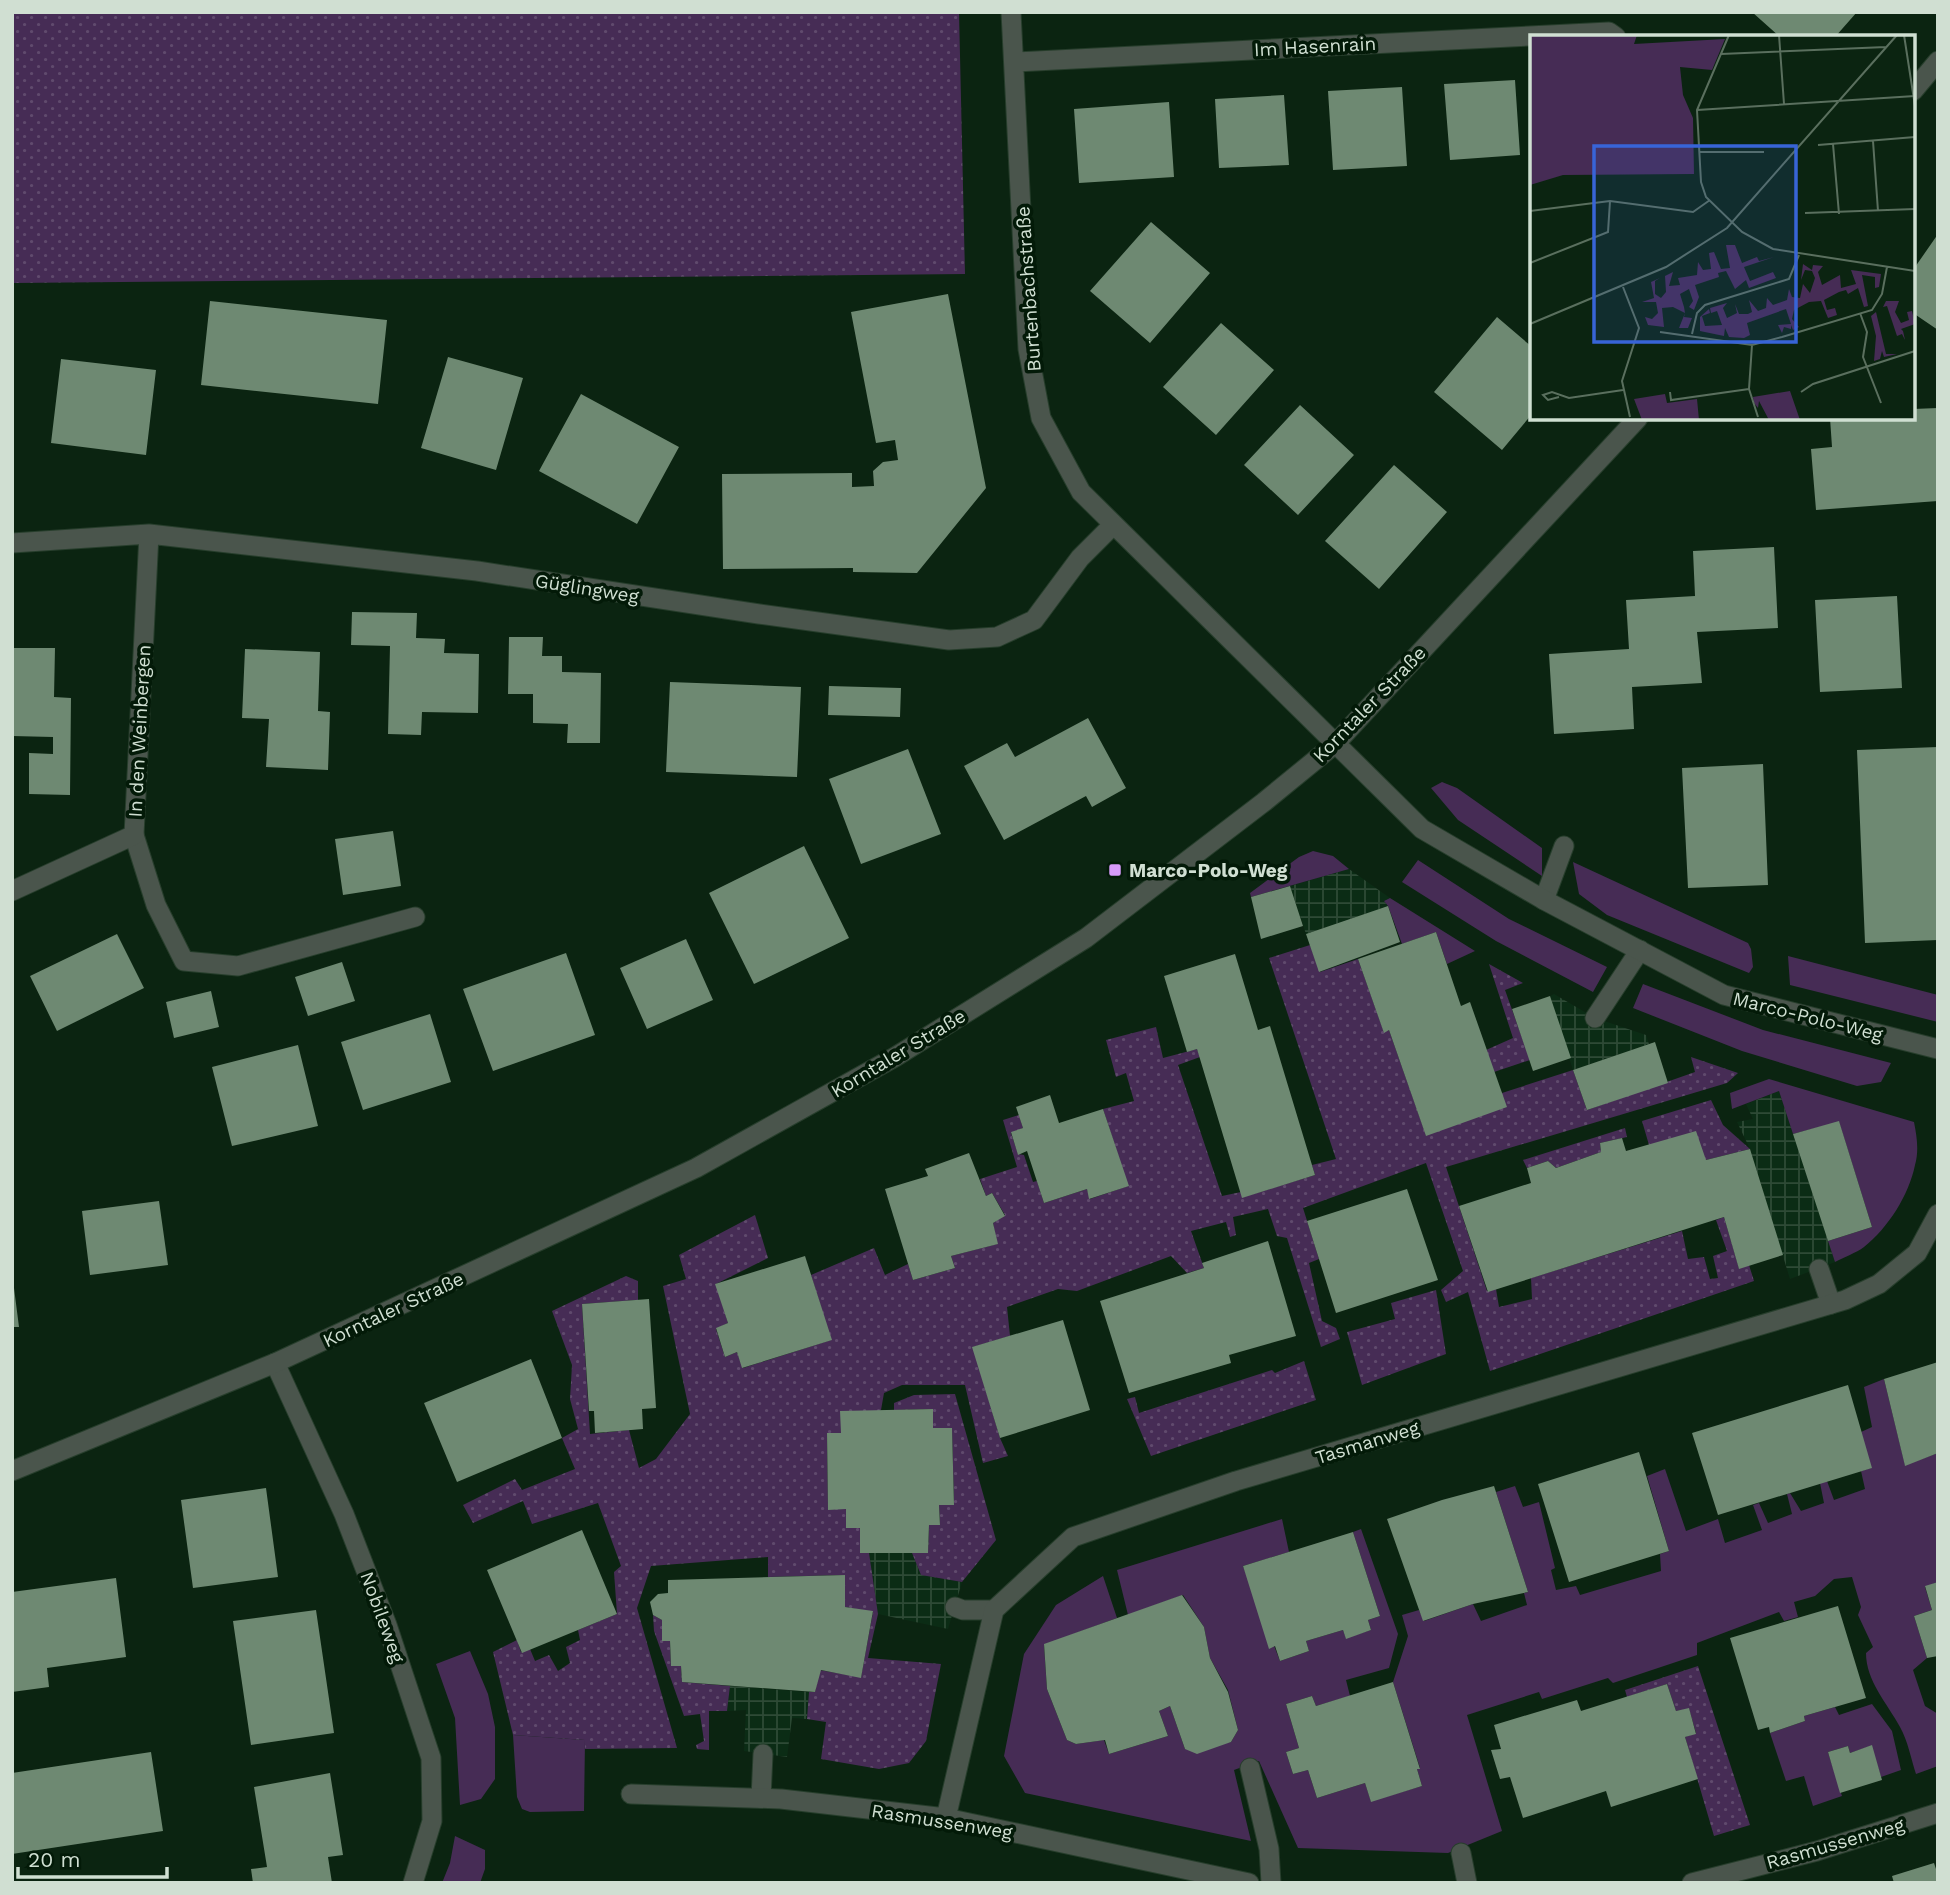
<svg xmlns="http://www.w3.org/2000/svg" width="1950" height="1895" viewBox="0 0 1950 1895" font-family="'Work Sans',sans-serif">
<style>
.industrial{fill:url(#industrial-grid)}
.green{fill:#462c55}
.garden{fill:url(#garden-dots)}
.building{fill:#6e8972}
.lines{fill:none;stroke-linecap:round;stroke-linejoin:round}
.service-casing{stroke:#273e2c;stroke-width:21}
.minor-casing{stroke:#273e2c;stroke-width:21}
.tertiary-casing{stroke:#273e2c;stroke-width:21}
.service{stroke:#4a554c;stroke-width:19}
.minor{stroke:#4a554c;stroke-width:19}
.tertiary{stroke:#4a554c;stroke-width:19}
.poi-dot{fill:#d79bf9;stroke:#031a08;stroke-width:2.5}
.labels{text-anchor:middle;stroke-width:7;stroke-linejoin:round;paint-order:stroke}
.street-label{font-size:19px;fill:#d0dfd2;stroke:#031a08}
.poi-label{font-size:19px;font-weight:bold;fill:#d0dfd2;stroke:#031a08;text-anchor:start}
.inset-road{fill:none;stroke:#5a6f5e;stroke-width:2}
.view{fill:#3864d7;fill-opacity:0.15;stroke:#3864d7;stroke-width:3.5}
.inset-edge{fill:none;stroke:#d0dfd2;stroke-width:3.5}
</style>
<defs>
<pattern id="industrial-grid" width="8" height="8" patternUnits="userSpaceOnUse" patternTransform="scale(1.75)"><rect width="8" height="8" fill="#0b2c15"/><path d="M0 4h8M4 0v8" fill="none" stroke="#2e4a36"/></pattern>
<pattern id="garden-dots" width="8" height="8" patternUnits="userSpaceOnUse" patternTransform="scale(1.75)"><rect width="8" height="8" fill="#462c55"/><path d="M2 2h.1M6 6h.1" fill="none" stroke="#604a6d" stroke-width="1.8" stroke-linecap="round"/></pattern>
</defs>
<rect width="100%" height="100%" fill="#0b2411"/>
<path class="industrial" d="M1349,869L1390,898L1384,901L1388,906L1306,934L1290,886Z
M1554,994L1595,1018L1646,1035L1649,1044L1573,1070L1550,996Z
M1779,1091L1835,1262L1790,1279L1750,1149L1737,1122L1753,1119L1746,1104Z
M869,1553H912L921,1575L962,1582L948,1629L878,1614Z
M730,1686L809,1692L807,1719L792,1718L787,1757L744,1751L746,1710L727,1711Z"/>
<path class="green" d="M1442,782L1457,788L1542,848V876L1458,820L1431,788Z
M1313,851L1333,856L1349,869L1251,897L1250,893L1299,857Z
M1418,860L1509,919L1607,967L1593,992L1496,941L1402,882Z
M1573,862L1748,943L1751,949L1753,967L1749,973L1607,915L1579,894Z
M1390,898L1475,951L1447,964L1436,932L1402,944L1388,906L1384,901Z
M1788,956L1938,995V1022L1790,985Z
M1643,984L1763,1030L1891,1063L1881,1082L1857,1086L1742,1051L1633,1008Z
M1769,1079L1914,1122C1917,1137 1919,1151 1915,1165C1909,1195 1888,1228 1864,1247C1856,1253 1844,1257 1835,1262L1828,1241L1872,1227L1839,1122L1793,1134L1779,1091L1732,1109L1730,1093Z
M1884,1379L1905,1465L1938,1453V1582L1925,1587L1932,1610L1914,1616L1927,1658L1913,1670L1925,1706L1938,1714V1766L1916,1774C1911,1759 1908,1741 1900,1727C1887,1703 1866,1681 1866,1653L1873,1647L1858,1615L1861,1607L1852,1577L1834,1579L1815,1596L1794,1602L1798,1617L1784,1621L1779,1612L1697,1643V1655L1613,1683L1608,1678L1542,1699L1539,1692L1467,1715L1502,1831L1448,1853L1298,1848L1259,1761L1234,1770L1251,1841L1025,1793L1004,1756L1024,1654L1056,1605L1103,1576L1117,1618L1044,1645L1047,1689L1067,1740L1076,1744L1104,1740L1109,1754L1168,1736L1159,1711L1170,1706L1185,1749L1231,1742L1238,1730L1228,1690L1210,1658L1204,1627L1183,1595L1128,1615L1117,1570L1282,1519L1289,1552L1243,1566L1280,1661L1309,1651L1306,1641L1343,1630L1346,1638L1371,1630L1368,1620L1380,1616L1353,1532L1361,1529L1398,1634L1389,1668L1346,1680L1350,1696L1316,1706L1312,1696L1286,1704L1299,1748L1286,1752L1293,1774L1308,1770L1317,1798L1365,1783L1371,1801L1422,1786L1417,1769L1420,1768L1393,1682L1408,1636L1402,1615L1419,1610L1424,1621L1473,1604L1481,1621L1527,1605L1524,1593L1528,1592L1496,1492L1515,1486L1523,1507L1539,1502L1555,1568L1551,1570L1556,1590L1576,1586L1580,1595L1661,1571L1660,1554L1669,1551L1647,1476L1665,1469L1686,1531L1718,1519L1725,1543L1762,1530L1753,1505L1759,1503L1768,1523L1792,1514L1787,1494L1790,1493L1801,1511L1824,1503L1820,1483L1827,1481L1834,1500L1865,1489L1861,1471L1871,1468L1861,1432L1872,1427L1864,1387Z
M470,1651L488,1694L495,1727V1779L481,1799L460,1805L455,1718L436,1664Z
M1872,1704L1892,1731L1901,1770L1881,1777L1871,1746L1850,1753L1848,1746L1828,1752L1842,1796L1813,1806L1804,1776L1786,1781L1770,1733L1805,1721L1804,1716L1835,1707L1839,1715Z
M513,1735L585,1740L584,1811L530,1812L522,1809L517,1797Z
M455,1836L485,1850V1869L480,1883H442L450,1863Z"/>
<path class="garden" d="M12,12H959L965,274L12,283Z
M1310,945L1320,972L1358,959L1384,1032L1389,1030L1426,1135L1502,1093L1573,1070L1587,1110L1695,1072L1691,1057L1738,1073L1727,1083L1446,1167L1487,1291L1496,1289L1499,1307L1532,1299L1531,1278L1682,1231L1688,1259L1704,1257L1710,1279L1718,1278L1713,1256L1727,1251L1716,1220L1724,1217L1739,1268L1749,1265L1754,1281L1490,1371L1468,1292L1446,1302L1441,1290L1463,1271L1426,1163L1303,1208L1319,1259L1309,1263L1322,1321L1336,1328L1340,1339L1321,1347L1287,1238L1277,1236L1268,1209L1233,1217L1236,1235L1230,1237L1226,1222L1191,1231L1204,1268L1187,1273L1171,1256L1077,1291L1058,1289L1007,1307L1010,1336L973,1347L1000,1438L1008,1456L983,1463L965,1385H902L884,1393L881,1410L841,1433H827L828,1509H846L847,1527L860,1528L869,1553L878,1614L868,1658L941,1664L926,1741L909,1763L879,1769L821,1759L826,1722L807,1719L809,1692H815L819,1670L861,1677L873,1612L845,1607V1575L768,1577V1557L651,1566L637,1608L677,1748L585,1749V1740L513,1735L493,1652L517,1640L521,1652L530,1649L535,1661L549,1655L558,1671L570,1663L566,1647L580,1640L578,1630L617,1614L614,1572L621,1566L598,1503L532,1524L523,1501L473,1523L463,1505L515,1479L522,1490L575,1469L562,1438L578,1429L570,1399L572,1365L552,1311L626,1276L638,1281V1300L582,1304L590,1434L629,1430L639,1468L656,1459L690,1414L663,1286L686,1279L679,1255L755,1215L768,1258L716,1284L728,1323L716,1329L725,1357L737,1352L743,1368L831,1340L811,1275L874,1248L885,1275L908,1264L913,1280L955,1268L951,1256L997,1244L993,1223L1005,1215L992,1193L986,1196L980,1179L1017,1167L1003,1120L1019,1115L1023,1128L1011,1133L1018,1154L1024,1155L1033,1182L1037,1181L1044,1203L1087,1189L1090,1199L1128,1186L1103,1109L1134,1101L1126,1073L1116,1077L1106,1040L1156,1027L1163,1058L1197,1049L1200,1057L1178,1065L1222,1196L1241,1192L1243,1197L1315,1175L1312,1165L1336,1159L1269,958Z
M1489,964L1523,983L1505,990L1530,1060L1494,1072L1486,1050L1513,1038Z
M1711,1100L1723,1125L1750,1149L1706,1160L1649,1145L1642,1121Z
M1625,1128L1627,1137L1600,1143L1601,1152L1556,1168L1548,1161L1527,1168L1523,1160Z
M1436,1290L1446,1354L1362,1385L1347,1332L1395,1319L1391,1303Z
M1304,1361L1316,1400L1151,1456L1127,1399L1135,1397L1139,1413L1272,1370L1275,1373Z
M955,1394L996,1540L962,1582L921,1575L912,1553L928,1552L929,1525H940L939,1505H954L952,1429L933,1428L932,1409L894,1410V1403L914,1395Z
M653,1615L662,1620V1641H670L671,1666H681L682,1682L730,1686L727,1711H709V1750L697,1749L696,1745L704,1741L700,1714L684,1716L654,1631Z
M1698,1666L1750,1825L1714,1836L1685,1737L1696,1733L1689,1709L1676,1711L1667,1684L1627,1697L1625,1690Z"/>
<path class="building" d="M1752,12H1857L1835,37H1780Z
M1515,80L1520,155L1450,160L1444,84Z
M1402,87L1407,166L1333,170L1328,91Z
M1284,95L1289,165L1219,168L1215,99Z
M1169,102L1174,177L1079,183L1074,109Z
M1151,222L1210,273L1150,343L1090,291Z
M1938,234V330L1913,313V270Z
M948,294L986,488L917,573L853,572V568L723,569L722,474L852,473V487L874,486L873,471L883,462L898,460L895,440L876,443L851,312Z
M210,301L387,320L378,404L201,385Z
M1497,317L1532,347V414L1502,450L1434,392Z
M1221,323L1274,370L1216,435L1163,387Z
M448,357L523,378L496,470L421,448Z
M61,359L156,370L146,455L51,443Z
M581,394L679,447L637,524L539,471Z
M1300,405L1354,455L1298,515L1244,465Z
M1938,408V501L1816,510L1811,449L1832,447L1830,418H1913V409Z
M1394,465L1447,512L1379,589L1325,541Z
M1774,547L1778,628L1697,632L1702,683L1632,687L1634,729L1554,734L1549,654L1629,649L1626,600L1695,596L1693,551Z
M1897,596L1902,688L1820,692L1815,600Z
M352,612L417,613L416,638L445,639L444,653L479,654L478,713L422,712L421,735L388,734L390,646L351,645Z
M509,637H543L542,656H562V672L601,673L600,743H567L568,724L533,723V694H508Z
M12,648H55L54,697L71,698L70,795L29,794V753L53,754V737L12,736Z
M245,649L320,652L318,711L330,712L328,770L266,767L269,719L242,718Z
M670,682L801,687L797,777L666,772Z
M829,686L901,688L900,717L828,715Z
M1088,718L1126,788L1092,807L1086,796L1004,840L964,766L1007,743L1015,757Z
M1938,747V940L1865,943L1857,750Z
M908,749L941,834L861,864L829,779Z
M1763,764L1768,885L1688,888L1682,768Z
M393,831L401,886L343,895L335,839Z
M804,846L849,938L754,984L709,893Z
M1290,886L1303,926L1261,939L1251,897Z
M1388,906L1400,942L1319,972L1306,934Z
M1436,932L1461,1006L1470,1002L1507,1107L1426,1136L1389,1030L1384,1033L1358,959Z
M117,934L144,988L57,1031L30,976Z
M686,939L713,1000L647,1029L620,968Z
M566,953L595,1035L493,1071L463,989Z
M1235,954L1258,1030L1270,1026L1315,1175L1242,1198L1197,1049L1187,1052L1164,976Z
M342,962L355,1001L308,1016L295,977Z
M211,991L219,1027L174,1038L166,1002Z
M1550,996L1571,1058L1533,1071L1512,1009Z
M430,1014L451,1082L363,1110L341,1042Z
M1655,1042L1668,1083L1587,1110L1573,1070Z
M298,1045L318,1126L232,1146L212,1067Z
M1050,1095L1059,1123L1103,1109L1129,1186L1089,1199L1087,1189L1044,1203L1027,1151L1018,1155L1011,1132L1023,1128L1016,1107Z
M1839,1121L1872,1227L1828,1241L1793,1134Z
M1696,1131L1706,1160L1750,1149L1783,1255L1739,1269L1724,1217L1488,1292L1459,1206L1531,1183L1527,1168L1548,1161L1556,1168L1601,1152L1600,1143L1622,1138L1626,1151Z
M969,1153L986,1196L992,1193L1005,1216L993,1223L998,1244L951,1256L955,1268L913,1280L885,1189L928,1176L925,1169Z
M1407,1189L1438,1280L1336,1313L1307,1221Z
M159,1201L168,1265L90,1275L82,1211Z
M1268,1241L1296,1336L1229,1355L1231,1363L1129,1393L1100,1301L1204,1268L1202,1263Z
M805,1256L832,1340L742,1368L737,1352L725,1357L716,1328L728,1323L715,1284Z
M12,1288H14L19,1327H12Z
M649,1299L656,1408L642,1409L643,1429L595,1433L594,1411H589L582,1304Z
M1063,1320L1090,1410L1000,1438L972,1347Z
M531,1359L562,1438L457,1482L424,1403Z
M1938,1362V1453L1905,1466L1884,1379Z
M1848,1385L1872,1468L1718,1515L1692,1433Z
M933,1409V1428H952L954,1505H939L940,1525H929L928,1553H860V1528H846V1509L828,1510L827,1433H841L840,1411Z
M1639,1452L1669,1551L1569,1582L1538,1484Z
M1494,1486L1528,1592L1473,1604L1423,1621L1387,1519L1442,1500Z
M266,1488L278,1577L193,1588L181,1500Z
M582,1530L617,1614L522,1653L487,1570Z
M1353,1532L1380,1616L1368,1620L1371,1630L1346,1639L1343,1630L1306,1641L1309,1651L1280,1661L1275,1646L1269,1649L1243,1566Z
M845,1575V1607L873,1611L861,1678L821,1670L815,1692L682,1682L681,1666H671L670,1641H662V1620L653,1615L650,1602L658,1594L668,1593V1580Z
M116,1578L126,1657L47,1668L49,1687L12,1692V1592Z
M1938,1582V1656L1927,1658L1914,1616L1932,1610L1925,1586Z
M1182,1595L1204,1627L1210,1658L1228,1692L1238,1730L1231,1742L1197,1754L1185,1749L1170,1706L1159,1711L1168,1736L1109,1754L1105,1740L1076,1744L1067,1740L1047,1689L1044,1644Z
M1838,1606L1866,1698L1804,1716L1805,1721L1770,1733L1769,1727L1758,1730L1730,1638Z
M316,1610L334,1733L251,1745L233,1621Z
M1393,1682L1420,1769H1417L1422,1786L1371,1802L1365,1783L1317,1798L1308,1770L1293,1774L1286,1752L1299,1748L1286,1704L1312,1696L1316,1706Z
M1667,1684L1676,1711L1689,1708L1696,1734L1685,1737L1698,1779L1611,1807L1606,1791L1523,1818L1510,1777L1500,1779L1491,1750L1501,1749L1494,1725L1577,1700L1581,1711Z
M1872,1745L1882,1780L1840,1793L1828,1752L1848,1746L1850,1753Z
M151,1752L163,1831L12,1854V1773Z
M330,1773L343,1855L328,1857L332,1883H253L251,1869L267,1867L254,1787Z
M1934,1863L1938,1875V1883H1894L1892,1876Z"/>
<g class="lines">
<defs>
<path id="service" d="M134,835L156,905L184,961L238,966L415,917
M1544,900L1564,846
M1595,1018L1640,950
M1819,1269L1831,1304
M955,1607L963,1610H994
M1250,1768L1269,1849L1271,1883
M761,1798L763,1754
M1461,1853L1467,1883"/>
<path id="minor" d="M1011,12L1028,349L1041,418L1081,492L1422,829L1544,900L1724,995L1938,1049
M1014,62L1609,32L1616,37
M12,543L149,534L477,571L759,614L949,640L997,637L1034,620L1080,558L1113,525
M12,891L134,835L149,534
M275,1363L344,1514L387,1625L431,1758L432,1821L413,1883
M631,1794L781,1799L946,1818L1249,1883
M946,1818L994,1610L1073,1537L1236,1481L1845,1300L1879,1284L1917,1253L1938,1214
M1692,1883L1817,1851L1938,1813"/>
<path id="tertiary" d="M1913,91L1938,61
M12,1471L275,1363L696,1168L895,1057L1086,938L1264,802L1335,744L1638,418"/>
</defs>
<use href="#service" class="service-casing"/>
<use href="#minor" class="minor-casing"/>
<use href="#tertiary" class="tertiary-casing"/>
<use href="#service" class="service"/>
<use href="#minor" class="minor"/>
<use href="#tertiary" class="tertiary"/>
</g>
<rect class="poi-dot" x="1108" y="863" width="14" height="14" rx="3.5"/>
<g class="labels">
<g class="street-label">
<text transform="translate(1315 46) rotate(-3)" y="7">Im Hasenrain</text>
<text transform="translate(1028 289) rotate(-94)" y="7">Burtenbachstraße</text>
<text transform="translate(587 588) rotate(9)" y="7">Güglingweg</text>
<text transform="translate(1369 704) rotate(-46)" y="7">Korntaler Straße</text>
<text transform="translate(139 731) rotate(-87)" y="7">In den Weinbergen</text>
<text transform="translate(1808 1016) rotate(14)" y="7">Marco-Polo-Weg</text>
<text transform="translate(898 1053) rotate(-31)" y="7">Korntaler Straße</text>
<text transform="translate(393 1309) rotate(-25)" y="7">Korntaler Straße</text>
<text transform="translate(1367 1442) rotate(-17)" y="7">Tasmanweg</text>
<text transform="translate(383 1617) rotate(70)" y="7">Nobileweg</text>
<text transform="translate(942 1821) rotate(9)" y="7">Rasmussenweg</text>
<text transform="translate(1835 1843) rotate(-16)" y="7">Rasmussenweg</text>
</g>
<g class="poi-label">
<text x="1129" y="877">Marco-Polo-Weg</text>
</g>
</g>
<g transform="translate(1530 35)">
<rect width="385" height="385" fill="#0b2411"/>
<path d="M273,229L282,235L283,230L293,231L288,237L292,250L310,240L311,253L326,249L321,235L351,239L349,252L345,253V242L332,240L338,271L334,272L328,253L318,259L316,255L309,257L294,265L297,275L305,273L307,280L298,283L291,266L279,267L264,275L262,284L269,292L263,295L261,290V294L254,292L252,298L248,290L261,289L256,274L217,288L220,300L214,303L199,302L195,293L194,301L170,296V282L179,274L180,278L172,281L175,291L192,290L187,276L181,278L180,273L197,268L193,273L197,283L207,278L205,269L209,279H218L222,277L219,265L228,276L236,273L237,263L243,270L257,265L259,254L262,262L270,263L273,249L280,258L285,243L282,236L275,235L271,245ZM260,356L270,385H239L229,366L228,373L224,368L223,362ZM135,359L137,368L167,364L169,385H112L104,364Z" fill="#462c55"/>
<path d="M0,0H107L104,9L195,4L182,35L150,32L153,60L163,83L164,139L33,140L0,150ZM196,210H205L212,228L227,222L229,226L244,222L214,232L220,246L243,237L246,243L219,253L216,245L205,254L196,236L188,238L189,242L165,250L169,262L164,275L159,272L163,266L159,254L150,259L154,272L155,278L154,282L162,283L158,293H149L155,278L143,272L132,273L134,292L118,290L115,282L122,284L128,278L126,267H112L124,263L121,247L130,243L125,246V259L131,263L136,257L135,241L143,237L139,251L150,250L148,243L167,240L168,227L173,235L181,234L179,218L184,217L191,234L200,233ZM356,266H369L365,277L371,288L379,285L377,277L382,276L385,289L371,294L373,296L375,305L372,299L367,301L357,271L353,272ZM346,277L356,319H367L354,322L352,316L350,324L344,326L346,301L341,281Z" fill="#462c55"/>
<path class="inset-road" d="M199,0L167,75L171,147L176,162L212,197L243,214L385,236M249,0L254,69M374,0L385,71M191,19L356,12M167,75L385,61M343,106L348,176M303,109L309,179M288,110L385,102M169,117H234M0,176L80,166L163,177L180,165M275,178L385,174M0,228L78,197L80,166M93,252L109,293L92,346L100,382M330,278L337,297L333,322L351,368M0,289L136,232L197,193L367,0M130,297L222,310L252,302L342,275L352,259L357,232M162,299L167,278L175,270L259,244L269,220M222,310L219,354L228,382M140,357L141,365L219,354M271,357L283,349L385,316M29,362L18,365L13,360L22,357L39,363L93,355"/>
<path class="view" d="M64,111H266V307H64Z"/>
<rect width="385" height="385" class="inset-edge"/>
</g>
<rect width="1950" height="1895" fill="none" stroke="#d0dfd2" stroke-width="28"/>
<path d="M18 1867v10h149v-10" fill="none" stroke="#d0dfd2" stroke-width="3.5"/>
<text x="28" y="1867" font-size="21" fill="#d0dfd2" stroke="#031a08" stroke-width="5" paint-order="stroke">20 m</text>
</svg>
